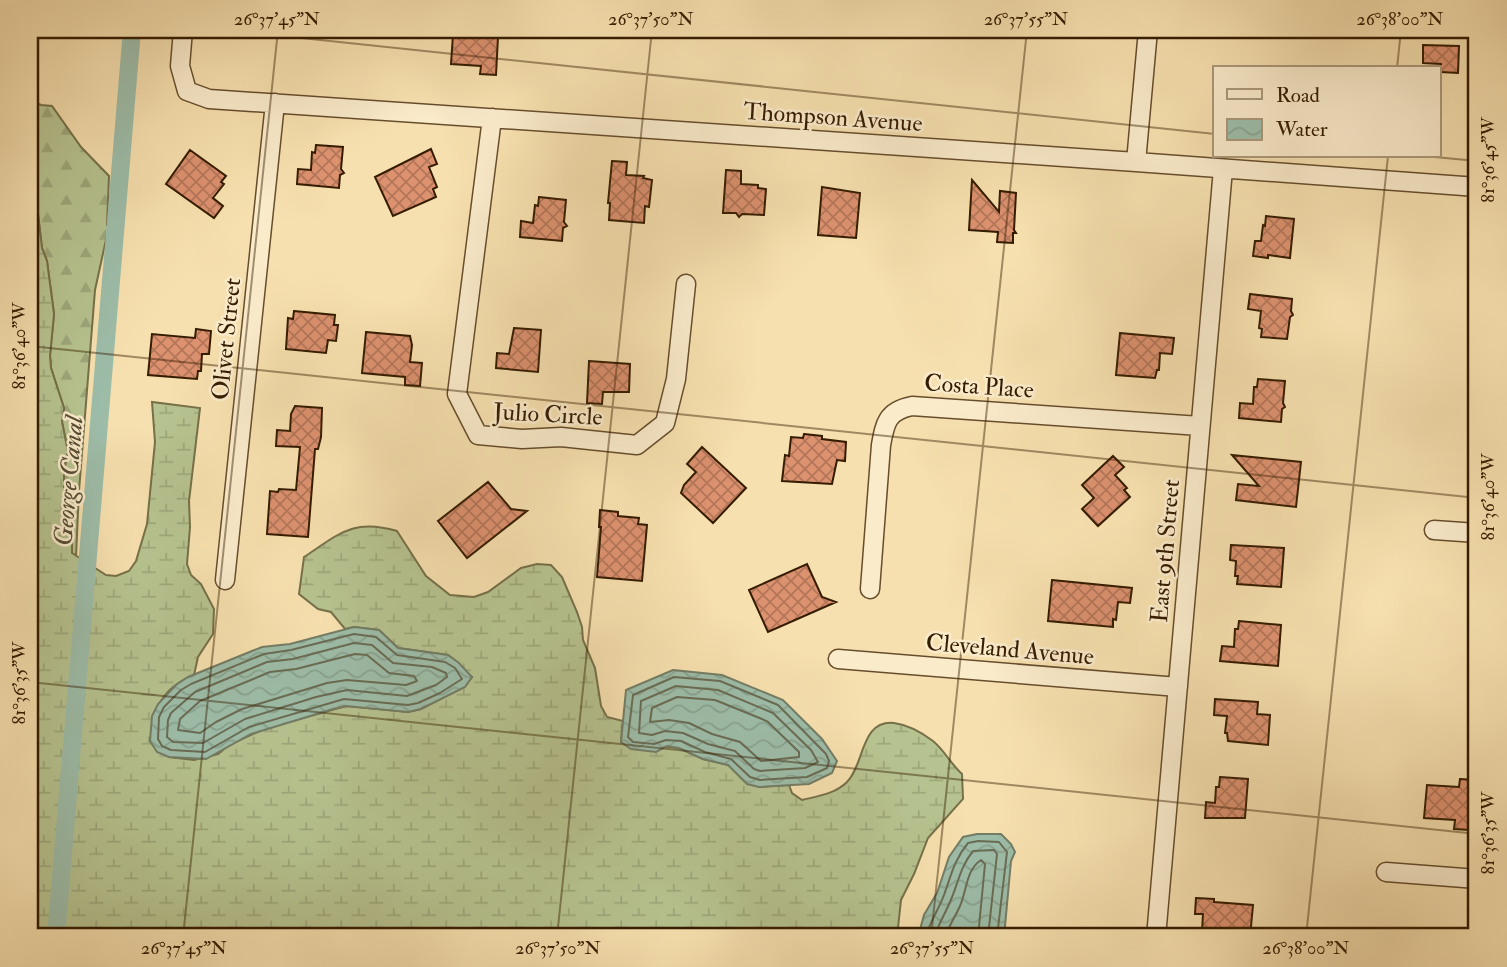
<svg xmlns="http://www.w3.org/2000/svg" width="1507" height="967" viewBox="0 0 1507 967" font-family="'IM FELL Double Pica',serif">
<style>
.forest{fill:url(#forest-firs);stroke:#767048;stroke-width:2}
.wetland{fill:url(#wetland-marsh);stroke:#767048;stroke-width:2}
.water{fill:url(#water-waves);stroke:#737d65;stroke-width:2}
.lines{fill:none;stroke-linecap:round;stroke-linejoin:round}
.shore{stroke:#696c54;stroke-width:2}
.canal{stroke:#9dbda9;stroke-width:18}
.building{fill:url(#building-cross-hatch);stroke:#351c00;stroke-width:2}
.minor-casing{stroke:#664d2c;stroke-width:21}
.minor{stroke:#faebcb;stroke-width:18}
.ticks{fill:none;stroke:#351c00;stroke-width:2;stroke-opacity:0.45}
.labels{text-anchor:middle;stroke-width:5;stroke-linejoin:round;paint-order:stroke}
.street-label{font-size:24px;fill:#351c00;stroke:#faebcb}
.water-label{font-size:26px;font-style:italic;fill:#544c33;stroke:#faebcb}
.neatline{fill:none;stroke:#351c00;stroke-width:2.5}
.ticks-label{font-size:18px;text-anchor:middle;fill:#351c00}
</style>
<defs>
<pattern id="forest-firs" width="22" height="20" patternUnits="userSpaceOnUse" patternTransform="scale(1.75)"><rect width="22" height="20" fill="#b6c390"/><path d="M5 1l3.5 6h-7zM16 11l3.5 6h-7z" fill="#9da77a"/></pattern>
<pattern id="wetland-marsh" width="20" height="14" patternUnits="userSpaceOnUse" patternTransform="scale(1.75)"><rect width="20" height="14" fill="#b6c390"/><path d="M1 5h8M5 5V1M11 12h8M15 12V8" fill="none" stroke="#9da77a"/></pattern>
<pattern id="water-waves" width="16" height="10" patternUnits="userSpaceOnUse" patternTransform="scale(1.75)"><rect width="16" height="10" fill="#9dbda9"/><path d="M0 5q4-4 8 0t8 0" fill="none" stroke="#88a290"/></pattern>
<pattern id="building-cross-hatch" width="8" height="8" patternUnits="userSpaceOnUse" patternTransform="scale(1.75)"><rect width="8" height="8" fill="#dc916f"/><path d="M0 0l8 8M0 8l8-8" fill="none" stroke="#b37659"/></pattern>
</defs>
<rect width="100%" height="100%" fill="#f7e0af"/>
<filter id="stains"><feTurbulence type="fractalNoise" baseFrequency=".00286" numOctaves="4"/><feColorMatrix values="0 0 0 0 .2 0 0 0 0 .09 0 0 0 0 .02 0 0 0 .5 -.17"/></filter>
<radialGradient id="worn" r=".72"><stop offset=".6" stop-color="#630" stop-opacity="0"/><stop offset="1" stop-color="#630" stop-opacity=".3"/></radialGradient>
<path class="forest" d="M30,100L41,105L52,106L81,147L109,176L107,225L109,226L95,290L79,491L76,556L72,553V514L64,489L63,476L68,452L62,422L64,408L51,368L50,356L54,314L47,261L42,248L35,189L30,180Z"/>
<path class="wetland" d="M30,180L35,189L42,248L47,261L54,314L50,356L51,368L64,408L62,422L68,452L64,464V489L72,514V553L106,575L116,576L129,571L136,561L147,524L155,442L152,402L200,408L189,501L190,527L187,564L191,575L201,584L214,609L213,634L198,657L194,675C162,688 153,709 150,741L169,757L194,760L218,754L229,745L264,729L346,706L408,712L421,709L465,686L472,677L448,655L398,648L379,630L354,627L345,629L331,612L318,609L299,594L304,557C339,534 353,518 397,531L426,576L450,595L474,597L488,592L521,568L537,564L551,565L562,577L577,612L582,627L583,640L595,668L601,706L607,717L623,721L621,742L679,748L703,759L728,765L759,787L789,785L792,793L802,800C818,796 835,794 847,782C865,764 860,720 894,723C909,725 921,732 933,741C944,750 951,764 962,774L963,799L928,838L914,874L901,900L897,937H30Z"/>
<path class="water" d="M354,627L379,630L398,648L448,655L459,663L472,677L465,687L421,709L408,712L346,706L333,709L251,734L206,759L169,757L157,752L150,741L152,716L158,704L176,685L188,677L262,647L290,644Z
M673,670L722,675L783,700L822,739L837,761L832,773L809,784L759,787L747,784L728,765L703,759L679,748L667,746L656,752L631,749L621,742L626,690Z
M977,834H1001L1011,844L1015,852L1011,861L1004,937H918L924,915L937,893L949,857L963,837Z"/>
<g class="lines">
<path class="shore" d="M354,634L376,637L397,655L445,662L455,668L462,679L440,693L418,703L408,705L344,699L249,727L205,752L171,750L162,746L158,739L159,717L164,707L181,690L191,684L264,654L291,650Z
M354,643L372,645L393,663L432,667L446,673L447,677L436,685L407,696L347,690L316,697L245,719L203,743L173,742L167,737L168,720L171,713L195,692L267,662L293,659Z
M355,654L367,655L389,673L414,676L417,681L406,685L347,680L327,683L242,709L216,722L200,733L178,730L180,719L200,701L270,672L296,669Z
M674,677L720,681L778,705L826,754L829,761L827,768L807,777L760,780L750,777L731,759L705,752L681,741L666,740L654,744L633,742L628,737L633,695Z
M676,686L718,690L773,713L811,750L818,762L805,768L760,771L754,769L735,751L708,744L683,733L665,731L652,735L639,733L641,701Z
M677,697L715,700L762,719L768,722L799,752V757L761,761L740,742L712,734L689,723L669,720L650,722L652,708Z
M926,937C930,921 938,911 944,895C951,876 954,860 968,843L978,841L999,842L1007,852L997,937
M935,937C938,924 945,914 950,902C958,884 960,867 973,851L994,850L997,854L988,937
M945,937C949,926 955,917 960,906C967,890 966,870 981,860L985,864L978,937"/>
<path class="canal" d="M56,937L132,30"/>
</g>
<path class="building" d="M453,34L498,37L496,75L480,74L481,66L451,64Z
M1423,45L1459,46L1458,73L1441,72V64L1423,63Z
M316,145L343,147L341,169L344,173L340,175L339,188L297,184L298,169L311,170L312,152L315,153Z
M431,149L437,164L429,167L437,187L433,189L436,197L393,216L375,177Z
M190,150L226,176L221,182L224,184L213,198L223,206L214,218L166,184Z
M612,161L627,162L626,175L644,176L643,178L652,180L649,207L645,206L644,223L609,220L610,203H608Z
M726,170L741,171V184L758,185V188L766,189L764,215L742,214L739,217L736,213H723Z
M972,180L999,212L1000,191L1016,193L1014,230L1016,233H1013V243L997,242L998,232L969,230Z
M822,187L860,193L856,238L818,235Z
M539,197L566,200L564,222L567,226L563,228L562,241L520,237L521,221L533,223L535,205L538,206Z
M1266,216L1294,219L1290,258L1268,255V258L1253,256L1255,241H1261L1263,225L1265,226Z
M1250,294L1292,299L1291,311L1293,315L1290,317L1287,339L1261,337L1262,329L1259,328L1261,311L1248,309Z
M294,311L335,315L334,325H338L336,341L328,340L326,353L286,349L288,318L293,319Z
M514,328L541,330L538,372L496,368L497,353L509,354Z
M196,329L211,331L209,354H202L201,371H198L197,379L148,375L152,334L195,338Z
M366,332L410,336L412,345L410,362L422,363L420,386L405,385V377L362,373Z
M1120,333L1174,338L1172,354L1160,353L1159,370H1157L1155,378L1116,375Z
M589,361L630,364L629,392H603L602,404L587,403Z
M1258,379L1285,381L1283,403L1285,407L1282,409L1281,422L1239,418L1240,403L1253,404L1254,387H1257Z
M295,406L322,408L321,437L318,449H315L308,537L267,534L270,491L278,492L279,489L296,490L300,447L276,446L277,430L290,431L291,414Z
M804,434L822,436V439L846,442L845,461L837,460L832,484L782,481L785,455L789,456L791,437L803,438Z
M702,447L746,488L713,523L681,493L684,485L696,472L687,464Z
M1232,455L1301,462L1296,507L1236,500L1238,484L1259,486Z
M1113,456L1124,467L1115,475L1127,488L1124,490L1130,497L1098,526L1082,509L1094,498L1082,485Z
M488,482L511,509L527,511L467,558L438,521Z
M600,510L618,512V516L639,518L638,524L647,525L642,581L597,577L601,527H599Z
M1231,545L1284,548L1281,587L1237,584L1238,576H1235L1236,561L1230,560Z
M807,564L822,597L836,602L768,632L749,590Z
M1052,580L1132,588L1130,603L1118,602L1116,620L1113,619V627L1048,621Z
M1239,621L1281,625L1278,666L1220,661L1222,646L1234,647L1235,629H1238Z
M1215,699L1258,702L1257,714L1270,715L1268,745L1228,741L1227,733H1225L1227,716L1214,715Z
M1220,777L1248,779L1245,818H1205L1206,802L1215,803L1216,787H1219Z
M1460,779L1474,780L1470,830L1454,829L1455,820L1424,818L1427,785L1459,787Z
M1196,898L1214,899V902L1253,905L1250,937H1205V931H1202L1203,914H1195Z"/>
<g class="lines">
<defs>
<path id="minor" d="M183,30L180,66L187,91L209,99L1136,162L1477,187
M492,118L457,394L478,435L522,439L561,437L637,445L665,423L676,379L686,284
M1136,162L1148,30
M1434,530L1477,533
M225,580L275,103
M870,589L881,445C885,423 887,411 912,406L1200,426
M838,659L1178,687
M1386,872L1477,879
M1156,937L1223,169"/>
</defs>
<use href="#minor" class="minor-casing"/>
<use href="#minor" class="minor"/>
</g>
<path class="ticks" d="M225,30L1215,134M1397,68L1401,30M1424,156L1477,161M30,346L1477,498M30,682L1477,834M183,937L278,30M557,937L652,30M931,937L1027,30M1306,937L1388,156"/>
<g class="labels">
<g class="street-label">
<text transform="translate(833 117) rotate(4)" y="8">Thompson Avenue</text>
<text transform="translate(226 339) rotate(-84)" y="8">Olivet Street</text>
<text transform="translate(979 386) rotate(4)" y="8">Costa Place</text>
<text transform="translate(548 414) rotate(3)" y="8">Julio Circle</text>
<text transform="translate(1165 551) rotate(-85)" y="8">East 9th Street</text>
<text transform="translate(1010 649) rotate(5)" y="8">Cleveland Avenue</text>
</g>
<g class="water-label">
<text transform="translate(68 481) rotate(-85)" y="9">George Canal</text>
</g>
</g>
<rect width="1507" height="967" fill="none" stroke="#f7e0af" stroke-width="77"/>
<rect x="1213" y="66" width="228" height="91" fill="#faebcb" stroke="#ab987a" stroke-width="2"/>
<rect x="1227" y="89" width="35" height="10" fill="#faebcb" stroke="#ab987a" stroke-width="2"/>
<text x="1276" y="102" font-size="21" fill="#351c00">Road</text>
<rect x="1227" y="119" width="35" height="21" fill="url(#water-waves)" stroke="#ab987a" stroke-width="2"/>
<text x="1276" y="136" font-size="21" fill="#351c00">Water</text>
<rect x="38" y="38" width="1430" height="890" class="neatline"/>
<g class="ticks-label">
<text x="277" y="25">26°37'45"N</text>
<text x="651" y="25">26°37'50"N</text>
<text x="1026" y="25">26°37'55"N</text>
<text x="1400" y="25">26°38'00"N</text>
<text transform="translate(1488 160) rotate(-90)" y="6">81°36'45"W</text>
<text transform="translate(19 346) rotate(-90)" y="6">81°36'40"W</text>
<text transform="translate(1488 497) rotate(-90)" y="6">81°36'40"W</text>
<text transform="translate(19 683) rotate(-90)" y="6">81°36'35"W</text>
<text transform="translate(1488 833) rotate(-90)" y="6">81°36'35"W</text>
<text x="184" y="954">26°37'45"N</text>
<text x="558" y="954">26°37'50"N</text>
<text x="932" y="954">26°37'55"N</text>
<text x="1306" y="954">26°38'00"N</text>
</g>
<rect width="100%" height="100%" filter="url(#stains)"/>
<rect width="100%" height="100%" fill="url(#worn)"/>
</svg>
